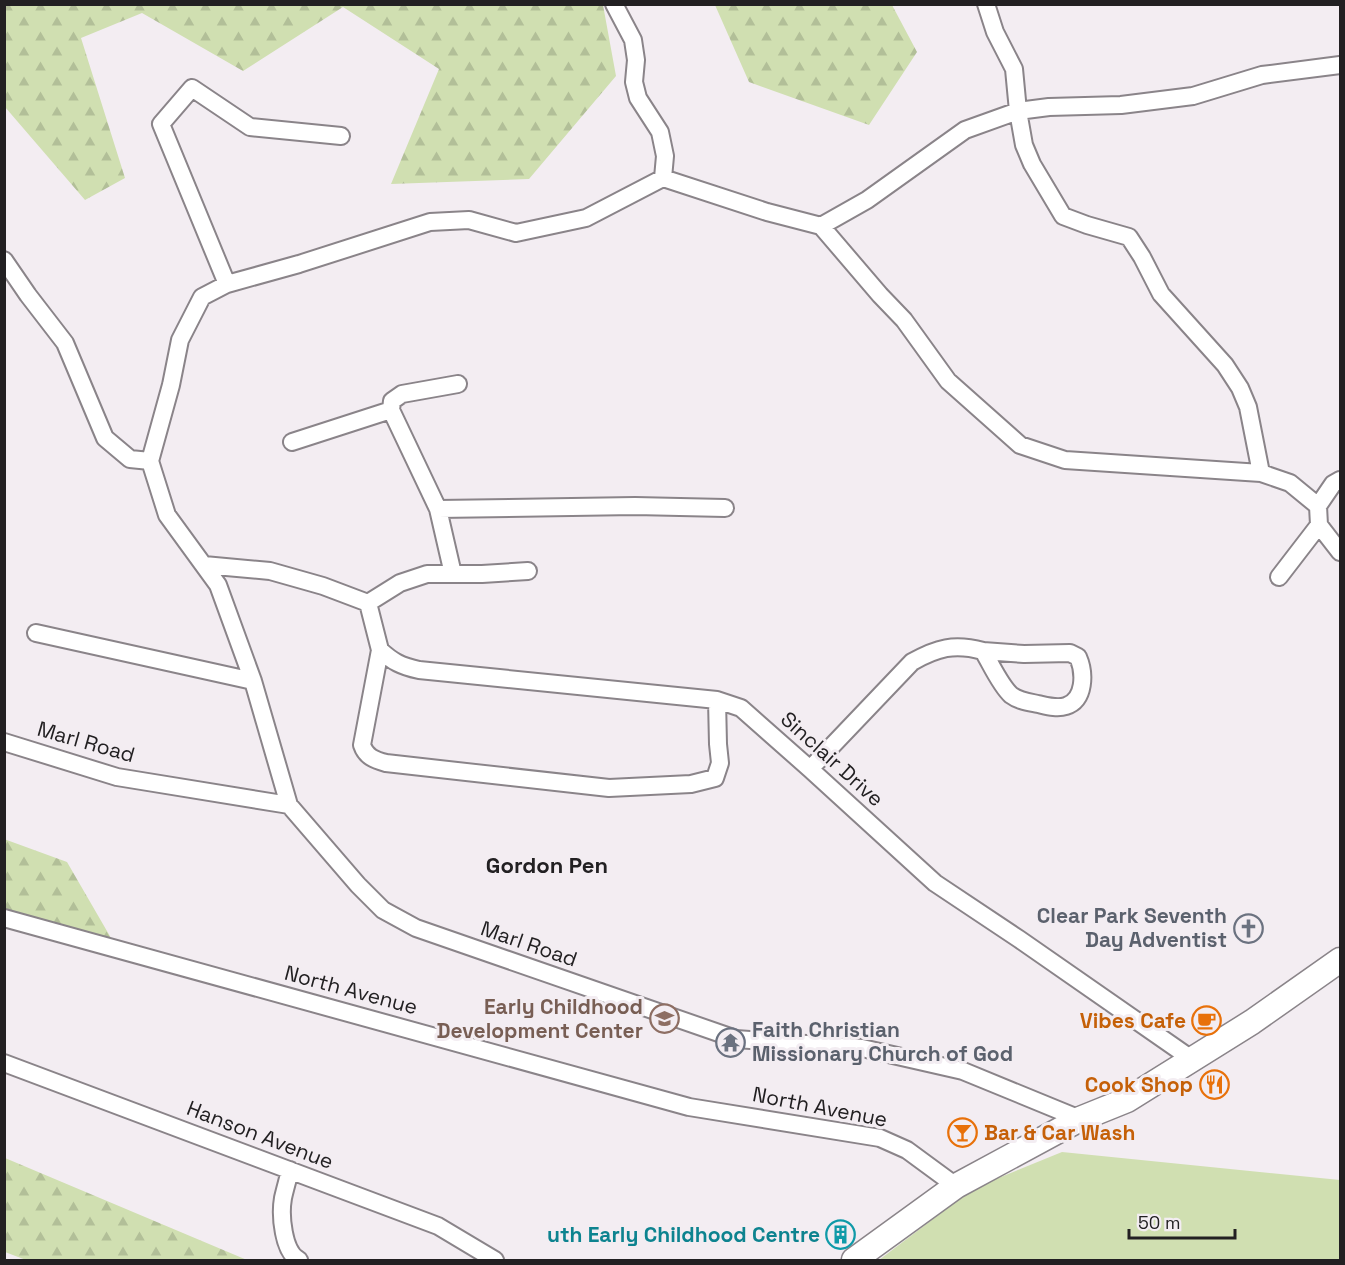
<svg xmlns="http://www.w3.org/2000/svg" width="1345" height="1265" viewBox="0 0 1345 1265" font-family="'Space Grotesk',sans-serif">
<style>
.forest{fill:url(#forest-firs)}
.pitch{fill:#d0dfb1}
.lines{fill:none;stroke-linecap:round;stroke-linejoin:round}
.street-casing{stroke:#8a8489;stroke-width:20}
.secondary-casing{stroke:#8a8489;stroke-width:27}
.street{stroke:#fff;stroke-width:16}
.secondary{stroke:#fff;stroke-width:24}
.labels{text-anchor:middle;stroke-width:6;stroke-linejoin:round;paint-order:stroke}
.street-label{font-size:21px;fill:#222022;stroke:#f3edf2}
.worship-label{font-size:21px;font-weight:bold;fill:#5b616d;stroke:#f3edf2;text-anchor:end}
.education-label{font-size:21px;font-weight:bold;fill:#785e54;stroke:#f3edf2;text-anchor:end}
.food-label{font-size:21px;font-weight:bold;fill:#c56008;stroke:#f3edf2;text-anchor:end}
.culture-label{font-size:21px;font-weight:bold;fill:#0d838f;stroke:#f3edf2;text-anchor:end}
.neighbourhood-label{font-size:22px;font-weight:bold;fill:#222022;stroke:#f3edf2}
</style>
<defs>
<pattern id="forest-firs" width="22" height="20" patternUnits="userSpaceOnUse" patternTransform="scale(1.5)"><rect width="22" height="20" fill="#d0dfb1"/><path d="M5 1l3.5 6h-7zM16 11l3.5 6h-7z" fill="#b2bf98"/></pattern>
</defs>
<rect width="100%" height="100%" fill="#f3edf2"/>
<path class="forest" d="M4,5H603L616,76L529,179L391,184L439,69L343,7L243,71L142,13L81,38L125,178L85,200L5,107Z
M715,5H892L917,52L869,125L749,82Z
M4,839L67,862L111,938L5,910Z
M5,1158L247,1260H26L5,1252Z"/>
<path class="pitch" d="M1062,1152L1340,1180V1260H879L974,1188Z"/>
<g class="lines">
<defs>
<path id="street" d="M614,4L633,40L636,60L634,82L638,98L660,132L665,156L663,178
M986,4L995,32L1014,69L1018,111L1024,145L1032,164L1063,216L1087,225L1129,237L1142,257L1161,294L1225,365L1240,388L1248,407L1261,473
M821,226L880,295L904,320L948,381L1020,445L1065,460L1261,473L1290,483L1318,506L1333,484L1340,480
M4,260L28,295L65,343L105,438L130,459L150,461
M227,284L161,124L192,88L250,127L341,136
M391,410L392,401L402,394L458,384
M292,442L391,410L438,509L453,574
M438,509L635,506L725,508
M1319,525L1340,552
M204,565L270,571L323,586L368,603L380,650L362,745C366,757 375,760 386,763L609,788L691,784L715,778L720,763L718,744L717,700
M1279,577L1319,525L1318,506
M368,603L400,583L427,574H482L528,571
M36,633L253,681
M380,650C393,662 401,666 419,670L717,700L741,708L810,769L935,883L1019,939L1193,1060
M4,742L117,777L289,805L358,885L383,910L416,928L736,1039L862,1048L963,1071L1080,1119
M810,769L912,662C937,648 954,643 983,651C991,664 1000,685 1011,695C1019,701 1028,702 1038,704C1047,706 1057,709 1066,706C1085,700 1085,673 1078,657L1070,653L1024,654L983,651
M289,805L253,681L218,585L167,515L150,461L171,385L180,340L202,297L227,284L299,264L430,222L469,220L516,233L586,218L663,178L767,212L821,226L867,200L965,130L1018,111L1049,107L1121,105L1193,96L1262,75L1340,65
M4,918L689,1107L880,1138L907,1150L956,1186
M4,1063L438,1226L495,1260
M290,1170C288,1179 285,1189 283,1198C280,1215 283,1252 299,1260"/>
<path id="secondary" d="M854,1260L956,1186L1080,1119L1127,1100L1252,1022L1340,960"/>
</defs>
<use href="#street" class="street-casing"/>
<use href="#secondary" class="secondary-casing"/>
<use href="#street" class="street"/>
<use href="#secondary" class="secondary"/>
</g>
<defs>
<symbol id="church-ring" viewBox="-11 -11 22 22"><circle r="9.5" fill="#f3edf2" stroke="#6b7280" stroke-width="1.5"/><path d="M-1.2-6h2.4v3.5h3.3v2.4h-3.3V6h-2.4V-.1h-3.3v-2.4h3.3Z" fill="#6b7280"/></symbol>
<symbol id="school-ring" viewBox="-11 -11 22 22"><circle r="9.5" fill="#f3edf2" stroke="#8d6e63" stroke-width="1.5"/><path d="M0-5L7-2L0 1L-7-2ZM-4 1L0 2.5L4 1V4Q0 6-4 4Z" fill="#8d6e63"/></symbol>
<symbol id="cafe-ring" viewBox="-11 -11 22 22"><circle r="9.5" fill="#f3edf2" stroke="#e8710a" stroke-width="1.5"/><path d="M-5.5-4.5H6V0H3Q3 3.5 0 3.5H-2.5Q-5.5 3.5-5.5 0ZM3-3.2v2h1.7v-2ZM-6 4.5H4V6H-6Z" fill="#e8710a"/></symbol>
<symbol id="temple-ring" viewBox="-11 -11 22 22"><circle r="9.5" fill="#f3edf2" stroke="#6b7280" stroke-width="1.5"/><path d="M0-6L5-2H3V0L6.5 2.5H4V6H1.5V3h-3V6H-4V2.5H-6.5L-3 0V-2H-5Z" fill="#6b7280"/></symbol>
<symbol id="restaurant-ring" viewBox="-11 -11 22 22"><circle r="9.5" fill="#f3edf2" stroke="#e8710a" stroke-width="1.5"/><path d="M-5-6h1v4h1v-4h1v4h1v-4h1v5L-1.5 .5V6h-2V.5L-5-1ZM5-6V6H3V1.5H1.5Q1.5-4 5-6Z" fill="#e8710a"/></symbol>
<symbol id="bar-ring" viewBox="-11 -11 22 22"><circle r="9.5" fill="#f3edf2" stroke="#e8710a" stroke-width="1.5"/><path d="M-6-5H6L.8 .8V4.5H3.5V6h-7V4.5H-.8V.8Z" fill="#e8710a"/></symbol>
<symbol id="building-ring" viewBox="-11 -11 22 22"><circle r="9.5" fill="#f3edf2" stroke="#0f9aa8" stroke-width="1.5"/><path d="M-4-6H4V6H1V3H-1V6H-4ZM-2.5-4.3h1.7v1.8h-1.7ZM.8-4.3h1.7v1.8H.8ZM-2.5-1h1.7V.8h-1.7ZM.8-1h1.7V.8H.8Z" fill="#0f9aa8"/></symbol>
</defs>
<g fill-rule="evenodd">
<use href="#church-ring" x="1232" y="912" width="33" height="33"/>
<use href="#school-ring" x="648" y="1002" width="33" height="33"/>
<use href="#cafe-ring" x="1190" y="1004" width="33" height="33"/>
<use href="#temple-ring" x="714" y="1026" width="33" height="33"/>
<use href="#restaurant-ring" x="1198" y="1068" width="33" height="33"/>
<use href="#bar-ring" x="946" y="1116" width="33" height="33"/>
<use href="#building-ring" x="824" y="1218" width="33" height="33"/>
</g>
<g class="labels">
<g class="street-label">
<text transform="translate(86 742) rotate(16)" y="7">Marl Road</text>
<text transform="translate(832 759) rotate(42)" y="7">Sinclair Drive</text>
<text transform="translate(529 944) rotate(19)" y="7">Marl Road</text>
<text transform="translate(351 990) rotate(15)" y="7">North Avenue</text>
<text transform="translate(820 1107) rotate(11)" y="7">North Avenue</text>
<text transform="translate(260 1135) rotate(21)" y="7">Hanson Avenue</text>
</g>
<g class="worship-label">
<text x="1227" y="923">Clear Park Seventh<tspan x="1227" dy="24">Day Adventist</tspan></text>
<text x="752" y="1037" text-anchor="start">Faith Christian<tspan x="752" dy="24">Missionary Church of God</tspan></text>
</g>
<g class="education-label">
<text x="643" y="1014">Early Childhood<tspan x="643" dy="24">Development Center</tspan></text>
</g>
<g class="food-label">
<text x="1186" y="1028">Vibes Cafe</text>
<text x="1193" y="1092">Cook Shop</text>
<text x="984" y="1140" text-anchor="start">Bar &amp; Car Wash</text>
</g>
<g class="culture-label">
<text x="820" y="1242">uth Early Childhood Centre</text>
</g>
<g class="neighbourhood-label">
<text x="547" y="873">Gordon Pen</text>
</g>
</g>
<rect width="1345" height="1265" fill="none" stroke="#222022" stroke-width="12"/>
<path d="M1129 1229v9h106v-9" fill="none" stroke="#222022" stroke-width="3"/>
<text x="1138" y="1229" font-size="18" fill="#222022" stroke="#f3edf2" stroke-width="4.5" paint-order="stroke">50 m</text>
</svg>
